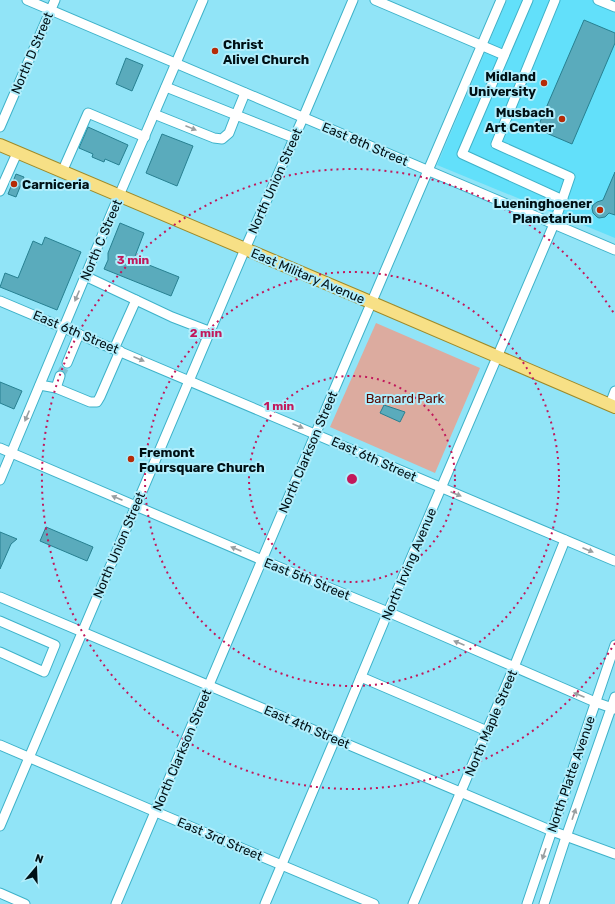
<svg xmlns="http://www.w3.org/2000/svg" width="615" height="904" viewBox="0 0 615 904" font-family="Rubik,sans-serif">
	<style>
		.built { fill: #62e0fa }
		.park { fill: #dcab9f }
		.building { fill: #5aabbc; stroke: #278091 }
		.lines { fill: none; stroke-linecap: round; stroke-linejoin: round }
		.minor-tunnel { stroke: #7bc4d5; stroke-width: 9; stroke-dasharray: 9 4.5; stroke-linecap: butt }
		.minor-casing { stroke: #3eb2c9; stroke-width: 11 }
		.major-casing { stroke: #9d8a2a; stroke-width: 14 }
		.minor { stroke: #fff; stroke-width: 9 }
		.major { stroke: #f7e086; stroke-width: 12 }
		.oneway { fill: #999fa1 }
		.ring { fill: none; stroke: #c2185b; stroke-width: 2; stroke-dasharray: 2 4 }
		.poi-dot { fill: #b62b07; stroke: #b1eefc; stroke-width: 1.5 }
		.labels { text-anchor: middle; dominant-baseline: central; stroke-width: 4; stroke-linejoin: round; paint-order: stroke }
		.poi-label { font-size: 13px; font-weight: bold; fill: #001015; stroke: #b1eefc; text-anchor: start }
		.street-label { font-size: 13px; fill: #001015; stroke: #b1eefc }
		.park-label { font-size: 13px; fill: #570800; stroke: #b1eefc }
		.centre { fill: #c2185b; stroke: #b1eefc; stroke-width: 2 }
		.ring-label { font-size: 12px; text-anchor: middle; font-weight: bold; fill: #c2185b; stroke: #b1eefc; stroke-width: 4; stroke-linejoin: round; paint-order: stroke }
	</style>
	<rect width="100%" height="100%" fill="#91e4f7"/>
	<path class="built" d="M507,0H615V238L437,165Z"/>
	<path class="park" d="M376,323L480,368L435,473L330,427Z"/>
	<g class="building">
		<path d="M584,20L615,33V43L572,144L537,129Z"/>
		<path d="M126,58L143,65L132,91L116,84Z"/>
		<path d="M88,127L128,145L119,165L105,159L104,162L92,157L93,154L79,148Z"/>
		<path d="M162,134L193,146L177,186L146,173Z"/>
		<path d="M615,172V215L609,213L605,217L599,218L597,217L593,213L592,208L593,205L597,202L603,200Z"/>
		<path d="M16,174L24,177L16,197L8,194Z"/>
		<path d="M120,223L144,233L134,259L179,277L171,296L104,269L108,260V253Z"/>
		<path d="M45,237L81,252L57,310L0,287L5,273L18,278L33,241L42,245Z"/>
		<path d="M0,382L22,391L14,409L0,403Z"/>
		<path d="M384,405L405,412L400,422L380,413Z"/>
		<path d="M46,527L93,547L87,561L40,541Z"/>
		<path d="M0,532L17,539L11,544L0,569Z"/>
	</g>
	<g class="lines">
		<path class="minor-tunnel" d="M60,376L67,363"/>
		<g class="minor-casing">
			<g id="minor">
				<path d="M27,0L615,250"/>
				<path d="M375,0L504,55"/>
				<path d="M528,0L462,154L563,200"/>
				<path d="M598,0L615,7"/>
				<path d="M166,87L236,115L245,93"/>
				<path d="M154,114L214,138L222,139L229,133L236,115L294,138"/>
				<path d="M0,127L55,0"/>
				<path d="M62,172L88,113L145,137"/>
				<path d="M0,191L17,153"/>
				<path d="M85,276L172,317L211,332"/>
				<path d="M0,301C205,387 410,474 615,561"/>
				<path d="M114,349L136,300"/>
				<path d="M67,363L79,334"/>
				<path d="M40,385L56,388L90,402H97L100,397L120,351"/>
				<path d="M56,388L60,376"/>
				<path d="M610,404L615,391"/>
				<path d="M0,448L262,560L388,612L595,702L615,709"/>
				<path d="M0,480L112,212L203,0"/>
				<path d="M0,597L552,831L615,854"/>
				<path d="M0,621L55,645L44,672L0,652"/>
				<path d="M361,677L487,731"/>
				<path d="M0,745L156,812L374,904"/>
				<path d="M0,826L245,249L303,118L353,0"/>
				<path d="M0,893L25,904"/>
				<path d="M116,904L343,369L501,0"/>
				<path d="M265,904L335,739L388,612L554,224L570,177L496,144L555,0"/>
				<path d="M413,904L514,667L565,540"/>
				<path d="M527,904L615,645"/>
				<path d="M544,904L566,837L615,697"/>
			</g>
		</g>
		<g class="major-casing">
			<path id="major" d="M0,145L361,298L615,407"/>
		</g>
		<use href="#minor" class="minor"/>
		<use href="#major" class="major"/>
	</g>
	<defs><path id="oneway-solid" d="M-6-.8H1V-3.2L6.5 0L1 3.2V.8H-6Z"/></defs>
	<g class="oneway">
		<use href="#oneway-solid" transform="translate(191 128) rotate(22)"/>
		<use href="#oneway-solid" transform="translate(77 296) rotate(113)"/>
		<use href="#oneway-solid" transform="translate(139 359) rotate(23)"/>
		<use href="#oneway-solid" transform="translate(27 416) rotate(113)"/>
		<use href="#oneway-solid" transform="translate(298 426) rotate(23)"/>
		<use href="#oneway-solid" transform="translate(456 494) rotate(23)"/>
		<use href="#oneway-solid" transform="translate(117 498) rotate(-157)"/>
		<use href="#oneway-solid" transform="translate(236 549) rotate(-157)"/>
		<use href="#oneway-solid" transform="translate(588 550) rotate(23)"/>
		<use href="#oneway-solid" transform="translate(459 643) rotate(-157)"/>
		<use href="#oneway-solid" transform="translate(579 695) rotate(-157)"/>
		<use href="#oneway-solid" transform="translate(574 814) rotate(-71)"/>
		<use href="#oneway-solid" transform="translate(544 854) rotate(109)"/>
	</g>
	<g class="ring">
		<circle cx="352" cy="479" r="103"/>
		<circle cx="352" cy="479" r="207"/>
		<path d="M615 643A310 310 0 1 1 615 315"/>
	</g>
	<g class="poi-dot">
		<circle cx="215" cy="51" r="4"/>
		<circle cx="544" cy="83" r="4"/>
		<circle cx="562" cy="119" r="4"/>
		<circle cx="14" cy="184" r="4"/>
		<circle cx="600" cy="210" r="4"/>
		<circle cx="131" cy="459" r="4"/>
	</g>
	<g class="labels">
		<g class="poi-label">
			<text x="223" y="44">Christ<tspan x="223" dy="15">Alivel Church</tspan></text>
			<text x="536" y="76" text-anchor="end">Midland<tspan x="536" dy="15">University</tspan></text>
			<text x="554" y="112" text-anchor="end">Musbach<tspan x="554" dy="15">Art Center</tspan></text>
			<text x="22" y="184">Carniceria</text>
			<text x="592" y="203" text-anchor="end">Lueninghoener<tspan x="592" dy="15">Planetarium</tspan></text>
			<text x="139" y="452">Fremont<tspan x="139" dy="15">Foursquare Church</tspan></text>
		</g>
		<g class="street-label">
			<text transform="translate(32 53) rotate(-67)">North D Street</text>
			<text transform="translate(365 144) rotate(23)">East 8th Street</text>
			<text transform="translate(275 181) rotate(-66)">North Union Street</text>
			<text transform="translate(101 240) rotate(-67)">North C Street</text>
			<text transform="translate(308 276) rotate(23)">East Military Avenue</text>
			<text transform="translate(76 332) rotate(23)">East 6th Street</text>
			<text transform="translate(308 452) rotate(-67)">North Clarkson Street</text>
			<text transform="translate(374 459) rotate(24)">East 6th Street</text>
			<text transform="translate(119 545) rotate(-67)">North Union Street</text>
			<text transform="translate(409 564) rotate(-67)">North Irving Avenue</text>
			<text transform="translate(307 579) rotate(22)">East 5th Street</text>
			<text transform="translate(491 723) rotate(-67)">North Maple Street</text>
			<text transform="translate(307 727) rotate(23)">East 4th Street</text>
			<text transform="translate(182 750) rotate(-67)">North Clarkson Street</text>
			<text transform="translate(571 774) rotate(-71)">North Platte Avenue</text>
			<text transform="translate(220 839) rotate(23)">East 3rd Street</text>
		</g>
		<g class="park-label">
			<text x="405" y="398">Barnard Park</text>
		</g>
	</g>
	<circle cx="352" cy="479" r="6" class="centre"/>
	<g class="ring-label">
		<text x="133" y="264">3 min</text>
		<text x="206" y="337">2 min</text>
		<text x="279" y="410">1 min</text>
	</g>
	<g transform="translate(36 868) rotate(19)" stroke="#b1eefc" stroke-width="3" paint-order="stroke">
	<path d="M0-3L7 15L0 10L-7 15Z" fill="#001015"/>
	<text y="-6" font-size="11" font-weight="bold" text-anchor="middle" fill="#001015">N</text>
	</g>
</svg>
